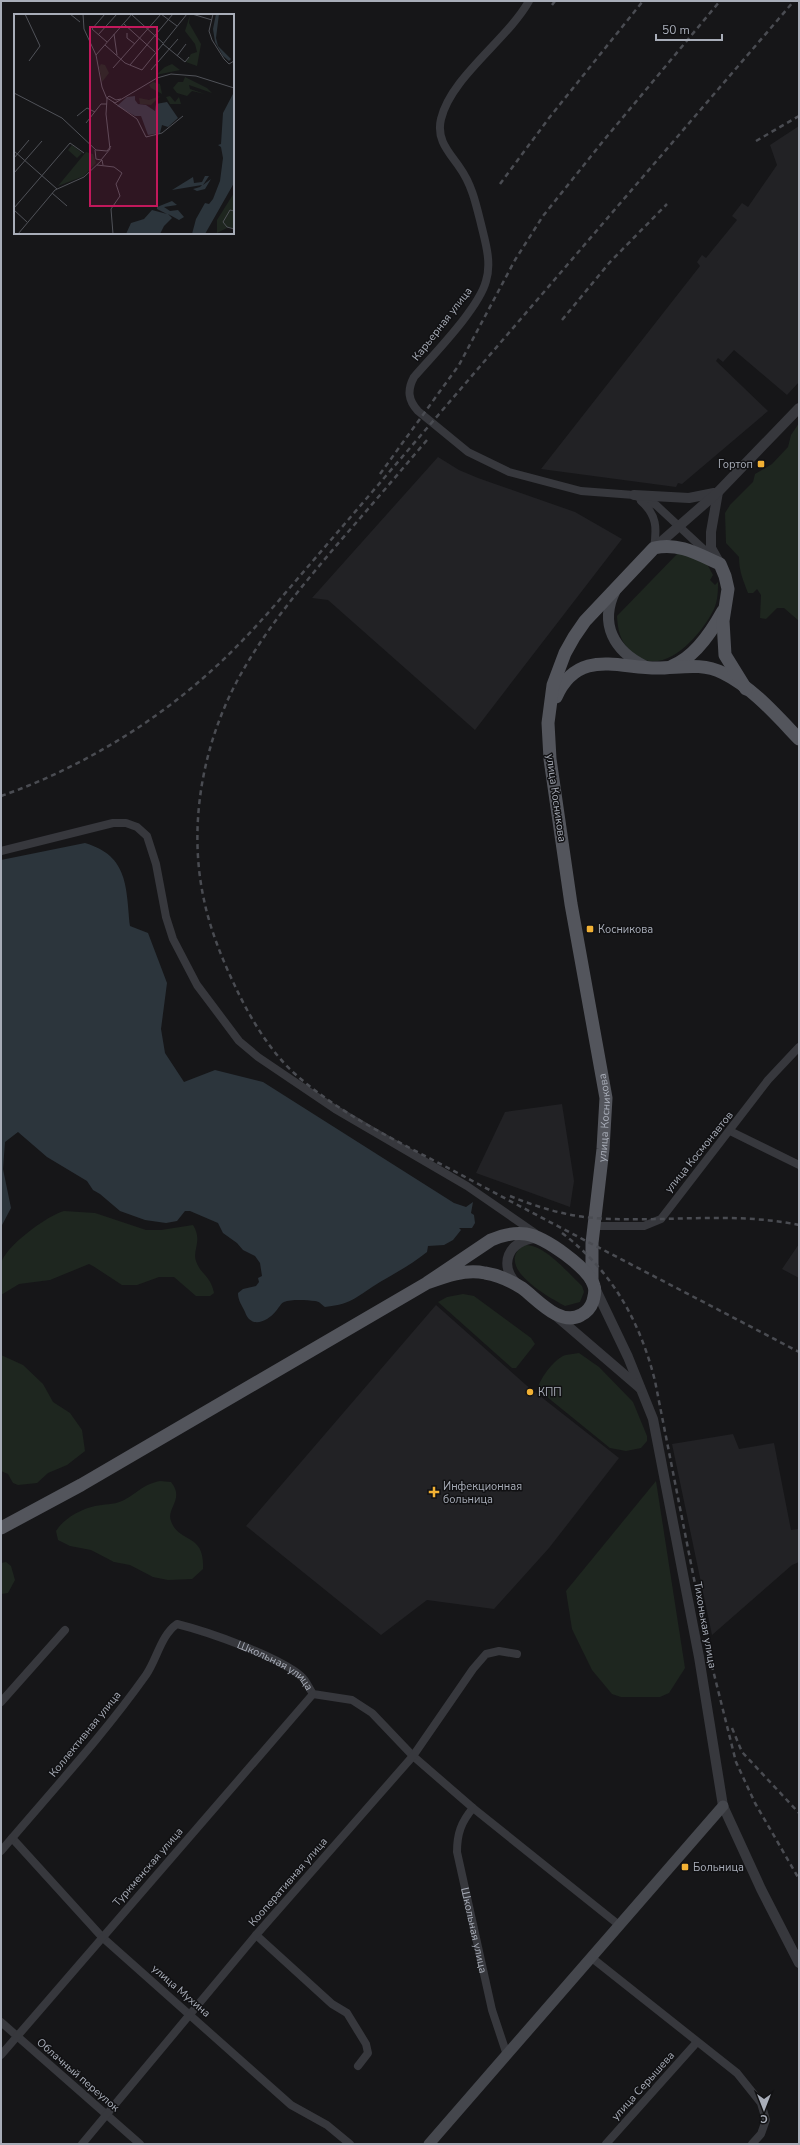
<svg xmlns="http://www.w3.org/2000/svg" width="800" height="2145" viewBox="0 0 800 2145" font-family="'Nunito Sans',sans-serif">
	<style>
		.built { fill: #222225 }
		.green { fill: #1e261f }
		.water { fill: #2c353c }
		.lines { fill: none; stroke-linecap: round; stroke-linejoin: round }
		.minor { stroke: #37383d; stroke-width: 8 }
		.tertiary { stroke: #37383d; stroke-width: 10 }
		.secondary { stroke: #45474d; stroke-width: 11 }
		.primary { stroke: #53555c; stroke-width: 13 }
		.rail { stroke: #4a4c52; stroke-width: 2.5; stroke-dasharray: 5 4; stroke-linecap: butt }
		.poi-dot { fill: #f2b134; stroke: #111113; stroke-width: 1.5 }
		.labels { text-anchor: middle; dominant-baseline: central; stroke-width: 3; stroke-linejoin: round; paint-order: stroke }
		.street-label { font-size: 11px; fill: #a8adb8; stroke: #111113 }
		.poi-label { font-size: 11px; fill: #a8adb8; stroke: #111113; text-anchor: start }
		.inset-road { fill: none; stroke: #505258; stroke-width: 1 }
		.view { fill: #c2185b; fill-opacity: 0.15; stroke: #c2185b; stroke-width: 2 }
		.inset-edge { fill: none; stroke: #a8adb8; stroke-width: 2 }
	</style>
	<rect width="100%" height="100%" fill="#161618"/>
	<g class="built">
		<path d="M799,126V382L787,395L734,350L723,362L718,358L716,361L768,411L682,484L678,483L676,487L541,469L700,266L697,262L702,255L706,258L737,220L732,216L742,203L748,207L777,165L770,145Z"/>
		<path d="M438,457L459,470L478,478L575,512L622,539L475,730L328,600L312,598Z"/>
		<path d="M562,1104L574,1181L570,1207L476,1173L505,1112Z"/>
		<path d="M799,1244V1278L782,1269Z"/>
		<path d="M436,1305L526,1385L619,1458L549,1548L494,1609L427,1600L381,1635L246,1526Z"/>
		<path d="M733,1434L739,1449L774,1443L791,1530L799,1529V1562L792,1565L712,1635L672,1444Z"/>
	</g>
	<g class="green">
		<path d="M799,423V621L784,608H777L766,619L760,618L761,595L757,589L753,593H748C743,580 739,571 739,557L726,543L725,513L730,505L753,482L755,474L772,464L788,447L791,435Z"/>
		<path d="M681,550L707,564L713,575L710,580L715,585L718,582C718,591 718,600 714,609C702,634 664,679 634,654C621,643 618,633 617,616Z"/>
		<path d="M64,1211L95,1213L146,1230H161L193,1225C203,1241 192,1250 196,1261C200,1274 211,1276 214,1293L210,1296H196L174,1277H159L137,1285H122L93,1266L89,1264L50,1280L19,1284L1,1295C1,1286 0,1274 1,1264C4,1247 48,1215 64,1211Z"/>
		<path d="M524,1245C544,1243 568,1273 582,1286L584,1292L580,1302L565,1306C548,1297 493,1266 524,1245Z"/>
		<path d="M463,1294L474,1296L531,1338L535,1344L516,1368H512L438,1302L447,1297Z"/>
		<path d="M579,1353L599,1367L633,1402L647,1436V1441L641,1448L626,1451L610,1448L541,1392L538,1388C540,1378 556,1357 566,1355C570,1354 575,1354 579,1353Z"/>
		<path d="M1,1355L23,1365L43,1384L53,1402L70,1413L82,1430L85,1451L67,1465L48,1473L37,1483L18,1485L13,1483L8,1474L1,1471Z"/>
		<path d="M160,1481L171,1482C185,1499 166,1508 171,1521C179,1544 205,1532 203,1569L192,1579L168,1580L153,1577L130,1565L114,1562L91,1550L70,1546L58,1540L56,1531C63,1519 81,1509 95,1506C104,1504 113,1505 122,1501C137,1494 141,1485 160,1481Z"/>
		<path d="M656,1481L685,1668L669,1693L660,1697H621L612,1694L592,1670L572,1629L566,1591Z"/>
		<path d="M6,1562L11,1566L15,1580L8,1593L1,1594V1563Z"/>
	</g>
	<path class="water" d="M85,843C129,856 126,888 130,926L148,933L167,983L161,1029L165,1053L184,1082L215,1070L263,1082L454,1203L466,1207L473,1202L471,1213L474,1215L475,1223L472,1228H459L461,1230L453,1240L444,1245L428,1246L427,1252C412,1264 397,1272 380,1282C358,1295 354,1304 325,1307C322,1305 319,1301 315,1301C307,1300 291,1299 284,1302C280,1304 279,1308 276,1311C267,1322 251,1329 245,1312C242,1305 238,1301 238,1293L243,1289L256,1286L259,1282L258,1278L262,1276L260,1263L255,1256L243,1250L237,1243L223,1233L218,1223L190,1211H185L177,1221L166,1223L145,1220L120,1211L100,1194L93,1190L87,1181L47,1157L18,1132L5,1142L3,1169L11,1208L1,1227V860Z"/>
	<g class="lines">
		<g class="minor">
			<path d="M529,1C507,40 451,77 441,119C436,140 449,152 460,168C472,185 476,204 481,224C485,241 492,262 486,281C479,308 434,354 414,377C407,390 408,400 418,411L468,452L509,472L581,491L634,495L656,505L712,557"/>
			<path d="M641,501C657,515 657,528 654,548"/>
			<path d="M1,851L113,823H126L137,827L147,836L156,864L166,917L173,939L197,985L239,1041L258,1057L335,1109L467,1186L535,1233"/>
			<path d="M730,1131L799,1165"/>
			<path d="M594,1226H644L661,1219L768,1080L799,1047"/>
			<path d="M1,1702L65,1630"/>
			<path id="s1" d="M473,1808C461,1822 457,1834 457,1852L492,2010L507,2055"/>
			<path d="M12,1838L102,1937L291,2105L327,2125L350,2144"/>
			<path id="s2" d="M1,1851C50,1793 102,1737 146,1675C157,1659 161,1635 177,1624C209,1632 277,1656 301,1676C306,1680 309,1688 313,1694L352,1700L372,1713L413,1756L473,1808L619,1925"/>
			<path d="M256,1935L332,2004L347,2013L366,2044L368,2053L358,2066"/>
			<path d="M592,1958L737,2073L761,2103L766,2120L761,2134L752,2144"/>
			<path d="M1,2022L140,2144"/>
			<path d="M1,2055L313,1694"/>
			<path d="M82,2144L256,1935L413,1756L473,1669L486,1654L499,1651L517,1654"/>
			<path d="M606,2144L697,2042"/>
		</g>
		<g class="tertiary">
			<path d="M718,492L711,532V548L720,564"/>
			<path d="M634,495L689,498L714,493"/>
			<path d="M654,548L718,492L799,408"/>
			<path d="M518,1285C497,1265 509,1240 536,1238"/>
			<path d="M595,1288L628,1357L653,1419L699,1657L723,1806L761,1889L799,1963"/>
			<path d="M555,1315L640,1388"/>
		</g>
		<g class="secondary">
			<path d="M615,591C599,624 614,651 645,666"/>
			<path d="M429,2144L723,1806"/>
		</g>
		<g class="primary">
			<path d="M672,666C694,658 712,631 723,611"/>
			<path d="M556,697C578,648 618,668 657,668C680,668 701,662 723,673C752,687 777,716 799,739"/>
			<path id="s3" d="M592,1281V1243L603,1149L606,1098L571,904L550,759L548,723L553,685L565,653L574,637L585,621L654,548C678,542 698,554 720,564L725,576L728,589L723,621L725,655L746,689"/>
			<path d="M1,1528L81,1485L427,1283L491,1240C503,1235 514,1232 526,1234C545,1237 589,1268 594,1286C596,1291 594,1296 593,1301C591,1307 587,1312 581,1315C560,1327 537,1299 522,1288C511,1281 498,1275 485,1273C465,1269 446,1276 427,1283"/>
		</g>
		<g class="rail">
			<path d="M552,5L555,1"/>
			<path d="M756,141L799,116"/>
			<path d="M500,184L549,118L643,1"/>
			<path d="M562,320L610,262L667,204"/>
			<path d="M427,440C398,474 370,507 341,540C303,585 264,630 236,683C202,748 188,827 204,900C210,929 222,959 235,986C249,1016 269,1050 294,1073C344,1118 408,1146 467,1178C577,1237 689,1294 799,1352"/>
			<path d="M380,474L459,365L515,260L543,216L604,140L720,1"/>
			<path d="M1,796C73,771 145,729 202,679C231,654 256,627 281,598L794,1"/>
			<path d="M510,1196C537,1207 566,1216 595,1218C662,1223 732,1211 799,1225"/>
			<path d="M562,1233C612,1271 640,1321 655,1381L708,1650L736,1762L755,1803L799,1879"/>
			<path d="M732,1728L742,1752L799,1813"/>
		</g>
	</g>
	<g class="poi-dot">
		<rect x="757" y="460" width="8" height="8" rx="2"/>
		<rect x="586" y="925" width="8" height="8" rx="2"/>
		<circle cx="530" cy="1392" r="4"/>
		<path d="M432 1486h4v4h4v4h-4v4h-4v-4h-4v-4h4z"/>
		<rect x="681" y="1863" width="8" height="8" rx="2"/>
	</g>
	<g class="labels">
		<g class="street-label">
			<text transform="translate(442 324) rotate(-52)">Карьерная улица</text>
			<text transform="translate(556 798) rotate(82)">улица Косникова</text>
			<text stroke="none"><textPath href="#s3" startOffset="164">улица Косникова</textPath></text>
			<text transform="translate(699 1152) rotate(-51)">улица Космонавтов</text>
			<text transform="translate(705 1625) rotate(80)">Тихонькая улица</text>
			<text stroke="none"><textPath href="#s2" startOffset="396">Школьная улица</textPath></text>
			<text transform="translate(85 1734) rotate(-51)">Коллективная улица</text>
			<text transform="translate(148 1867) rotate(-49)">Туркменская улица</text>
			<text transform="translate(288 1882) rotate(-49)">Кооперативная улица</text>
			<text stroke="none"><textPath href="#s1" startOffset="128">Школьная улица</textPath></text>
			<text transform="translate(181 1991) rotate(41)">улица Мухина</text>
			<text transform="translate(78 2075) rotate(41)">Облачный переулок</text>
			<text transform="translate(643 2086) rotate(-48)">улица Серышева</text>
		</g>
		<g class="poi-label">
			<text x="753" y="464" text-anchor="end">Гортоп</text>
			<text x="598" y="929">Косникова</text>
			<text x="538" y="1392">КПП</text>
			<text x="443" y="1486">Инфекционная<tspan x="443" dy="13">больница</tspan></text>
			<text x="693" y="1867">Больница</text>
		</g>
	</g>
	<g transform="translate(14 14)">
		<rect width="220" height="220" fill="#161618"/>
		<path d="M176,1L175,9L187,30L183,52L172,48L177,40L183,38L181,30L171,17ZM87,50L91,51L95,59L88,68L85,53ZM158,50L166,56L142,61L151,53ZM171,63L193,74L198,79L175,71L176,75L191,80L178,77L173,82L163,79L159,74L164,68H169ZM139,68L146,70L148,80L137,74L135,71ZM146,82L137,91L126,90L125,84L135,86ZM156,82L161,88L165,83L167,90H156L152,83ZM58,131L68,139L63,144L54,136ZM72,138L79,140L82,149L79,152L70,162L44,172ZM220,179V216L215,213L203,219V206Z" fill="#1e261f"/>
		<path d="M202,0H205L202,24L204,32L217,45L215,47L209,42L201,28L199,15ZM220,78V169L191,220H178L182,205L191,189L195,190L199,185L206,167L209,144L207,133L204,131L207,130L209,99ZM121,82V86L124,90L132,91L141,97L142,90L153,88L164,104L154,113L148,111L146,119L134,121L127,102H121L103,92L113,83ZM191,162H195L189,171L197,165L191,175L183,177L179,175L186,173L188,171L158,176L179,163L180,169L188,168ZM158,187L163,191L150,193L156,197L164,196L170,203L165,206L154,200L158,204L150,212L146,220H112L117,209L130,205L138,196L153,200L143,195V193Z" fill="#2c353c"/>
		<path class="inset-road" d="M11,0L26,32L15,47M56,0L66,8M69,0L70,15L82,41L88,73L93,85M91,0L78,15L93,28M147,0L163,12M178,0L198,6M199,0L195,17L198,26L210,45L215,50L220,47M118,1L149,29M110,10L141,38M113,19V24L121,30M100,20L103,41M84,21L103,0M149,30L171,48L175,43M91,31L111,49L128,56L173,0M82,41L118,0M163,42L172,30M116,51L159,0M99,54L147,0M137,56L164,25M0,79L48,104L82,136L93,137L97,132M107,85L102,86L95,82L93,84L101,89L143,64L157,60L182,62L220,74M99,88L123,105L132,123L148,119L169,102M63,102L73,94L81,98M72,109L87,90H93M81,136L82,145L87,146L96,135L92,100L93,85M0,137L43,175M0,144L15,126M83,151L100,153L108,159L102,170L106,182L97,195L99,220M0,159L28,127M38,179L53,192M0,194L56,129L70,139M0,196L13,208M220,197L216,196L209,208L213,213L220,215M4,220L41,176L70,163L88,146L89,151"/>
		<path class="view" d="M76,13H143V192H76Z"/>
		<rect width="220" height="220" class="inset-edge"/>
	</g>
	<rect width="800" height="2145" fill="none" stroke="#a8adb8" stroke-width="4"/>
	<g transform="translate(764 2109) rotate(180)" stroke="#111113" stroke-width="3" paint-order="stroke">
	<path d="M0-3L7 15L0 10L-7 15Z" fill="#a8adb8"/>
	<text y="-6" font-size="11" font-weight="bold" text-anchor="middle" fill="#a8adb8">С</text>
	</g>
	<path d="M656 34v6h66v-6" fill="none" stroke="#a8adb8" stroke-width="2"/>
	<text x="662" y="34" font-size="12" fill="#a8adb8" stroke="#111113" stroke-width="3" paint-order="stroke">50 m</text>
</svg>
